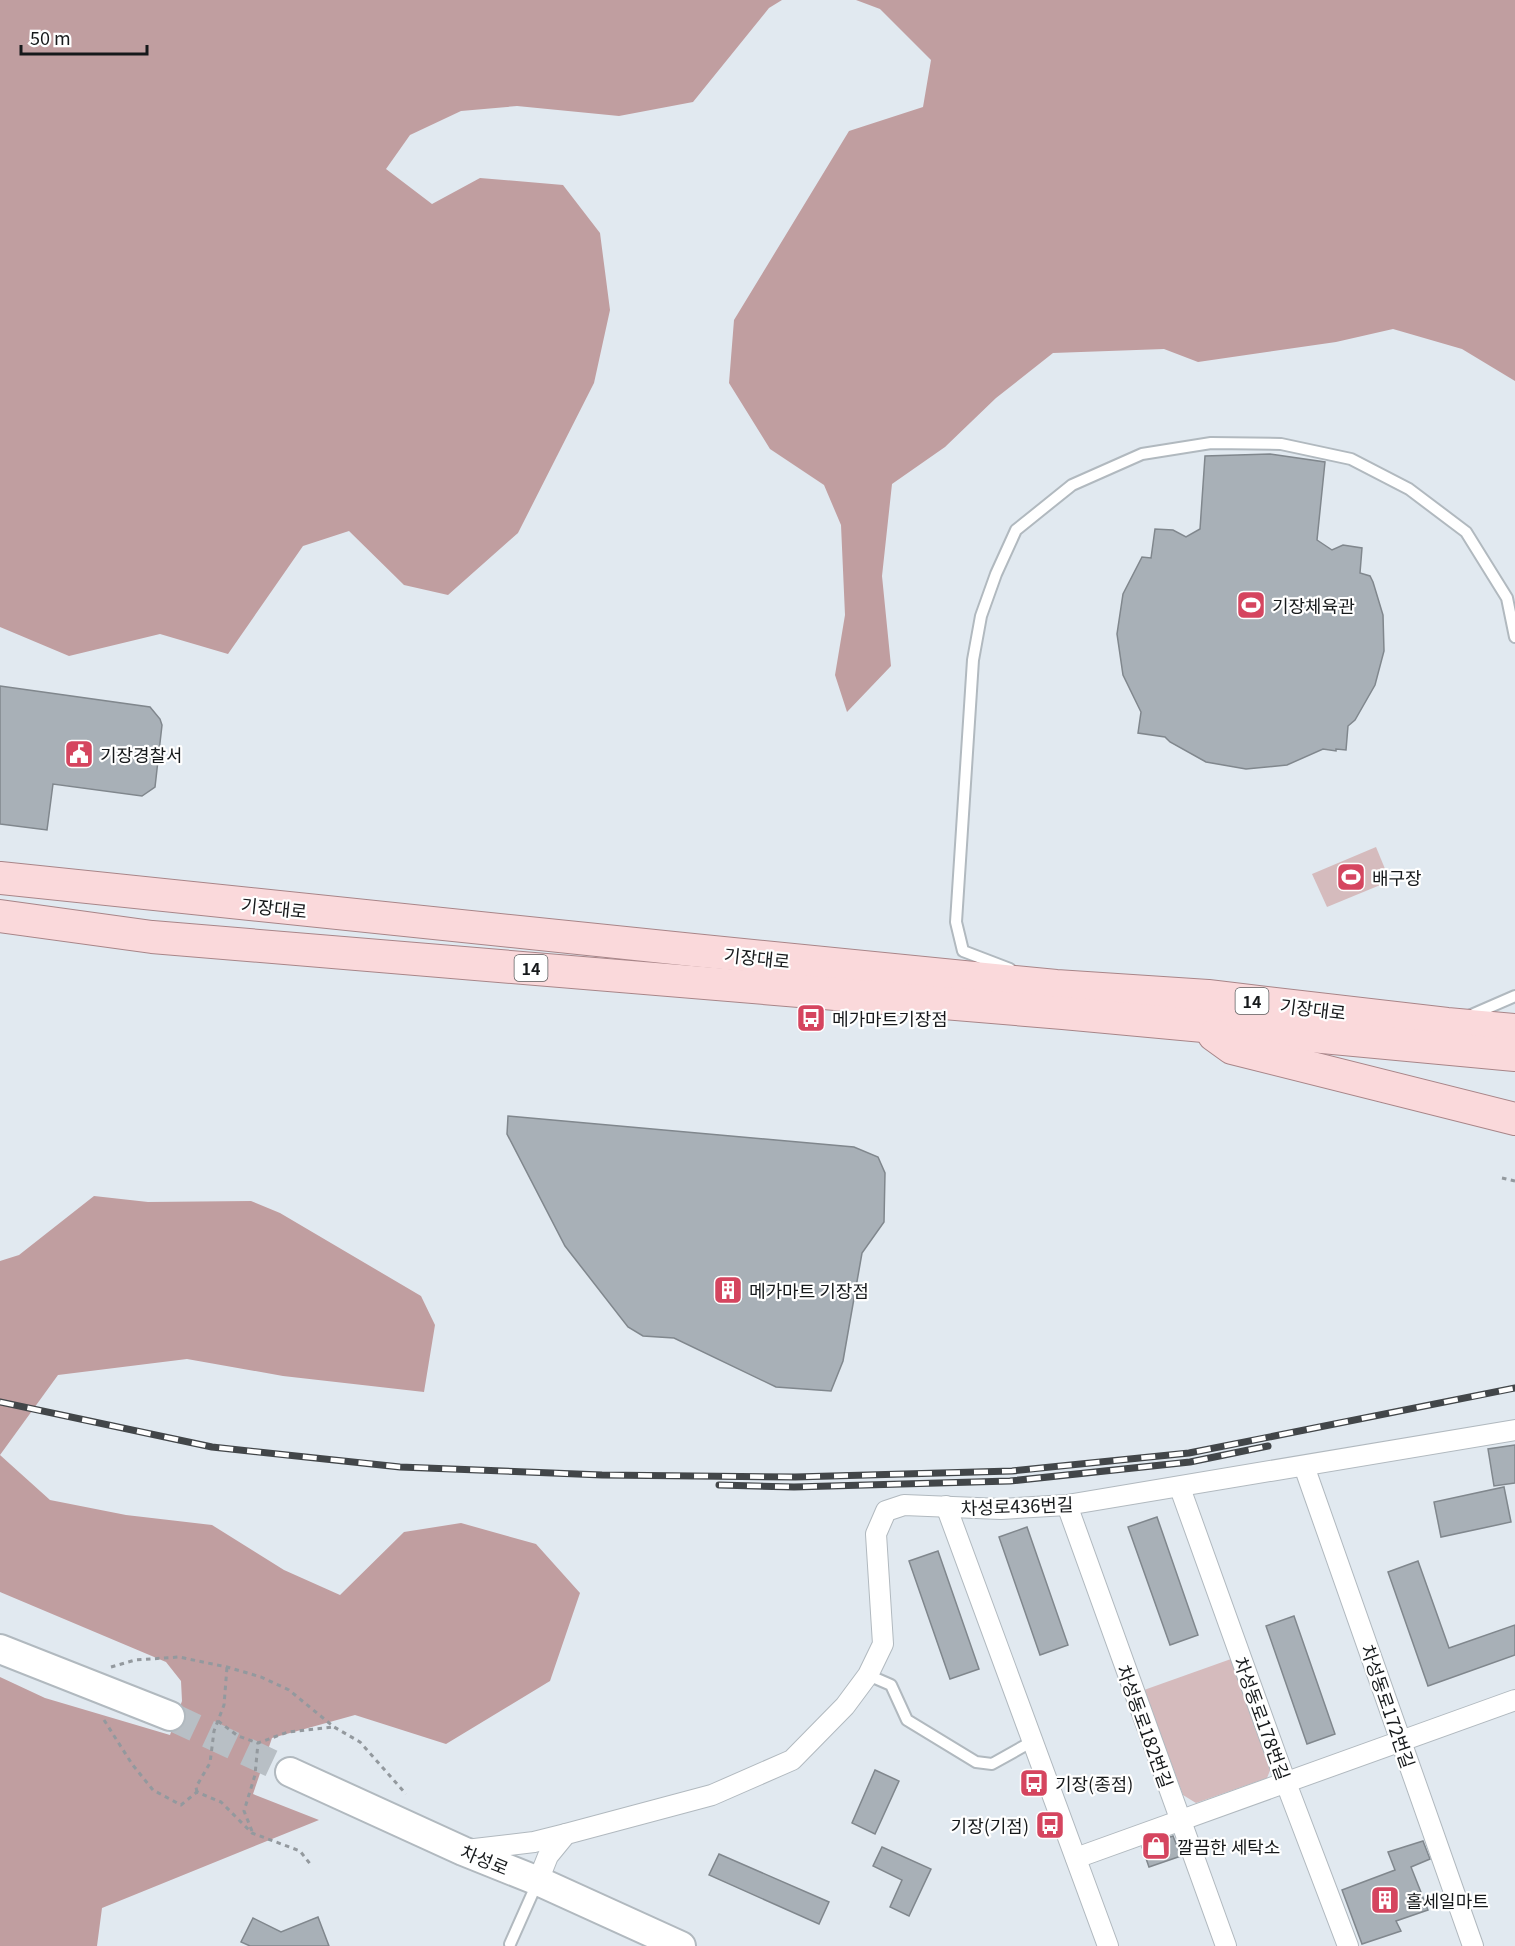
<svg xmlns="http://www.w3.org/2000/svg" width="1515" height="1946" viewBox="0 0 1515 1946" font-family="Georgia,'Noto Sans KR',serif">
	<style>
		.green { fill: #d5bbbd }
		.forest { fill: #c09ea0 }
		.building { fill: #a8b0b7; stroke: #80878d; stroke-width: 1.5 }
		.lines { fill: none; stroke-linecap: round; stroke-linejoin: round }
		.secondary-tunnel { stroke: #b8bfc5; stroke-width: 28; stroke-dasharray: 28 14; stroke-linecap: butt }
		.service-casing { stroke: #b1b9bf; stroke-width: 14 }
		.minor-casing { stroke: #b1b9bf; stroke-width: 22 }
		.secondary-casing { stroke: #b1b9bf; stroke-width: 32 }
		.primary-casing { stroke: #a88588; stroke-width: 34 }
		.path { stroke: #93999e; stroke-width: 3; stroke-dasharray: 4.5 4.5; stroke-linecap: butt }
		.service { stroke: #fff; stroke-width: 10 }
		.minor { stroke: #fff; stroke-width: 20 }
		.secondary { stroke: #fff; stroke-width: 28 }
		.primary { stroke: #fad9db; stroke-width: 32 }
		.rail-casing { stroke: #424649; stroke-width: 7 }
		.rail { stroke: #fff; stroke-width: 4.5; stroke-dasharray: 14; stroke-linecap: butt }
		.labels { text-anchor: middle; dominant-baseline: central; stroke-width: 4.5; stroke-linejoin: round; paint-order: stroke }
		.shield { fill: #fff; stroke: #5c5e5f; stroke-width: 1.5 }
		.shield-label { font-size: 16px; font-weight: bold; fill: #16191b }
		.poi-label { font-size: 18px; fill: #16191b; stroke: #fff; text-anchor: start }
		.street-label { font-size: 18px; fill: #16191b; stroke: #fff }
	</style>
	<rect width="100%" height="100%" fill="#e1e9f0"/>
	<g class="green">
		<path d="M1376,847L1390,881L1327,907L1312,874Z"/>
		<path d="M1231,1659L1271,1768L1267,1778L1196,1803L1183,1795L1144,1690Z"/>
	</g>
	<g class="forest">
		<path d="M0,0H782L769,8L693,102L619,116L517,106L461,111L410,135L386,169L432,204L480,178L563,185L600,233L610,310L594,383L518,533L448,595L404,585L349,531L303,546L228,654L160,634L69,656L0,627Z"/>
		<path d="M856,0H1515V381L1462,349L1393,329L1336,342L1198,362L1164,349L1053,353L996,398L945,447L892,484L882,576L891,666L847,712L835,675L845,615L841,525L824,485L770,449L729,383L734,320L849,131L923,107L931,60L880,9Z"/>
		<path d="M94,1196L148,1202L251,1201L280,1213L421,1296L435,1325L424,1392L283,1376L187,1359L58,1375L0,1455L50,1500L126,1515L212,1525L284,1570L340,1595L404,1532L461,1523L536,1544L580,1593L550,1681L446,1744L355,1715L272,1738L253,1794L319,1820L102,1908L97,1946H0V1677L45,1698L170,1735L182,1701L181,1681L166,1662L0,1592V1261L19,1255Z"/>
	</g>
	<g class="building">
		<path d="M1270,454L1325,462L1317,540L1332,550L1343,545L1362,548L1360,573L1370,576L1373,582L1383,615L1384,651L1375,685L1355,720L1348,726L1346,750L1336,749V751L1323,749L1287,765L1246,769L1206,762L1170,742L1165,737L1138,733L1141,712L1123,675L1117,634L1123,594L1142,557L1151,558L1155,529L1173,530L1186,537L1200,529L1205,456Z"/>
		<path d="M0,686L150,707L160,719L162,725L155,787L142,796L53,784L47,830L0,824Z"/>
		<path d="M508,1116L854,1147L878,1157L885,1173L884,1222L862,1253L843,1361L831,1391L776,1387L674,1338L643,1336L628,1327L565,1246L507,1134Z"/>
		<path d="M1515,1445V1483L1494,1486L1488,1449Z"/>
		<path d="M1504,1487L1511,1522L1441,1537L1434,1502Z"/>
		<path d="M1157,1517L1198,1635L1170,1645L1128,1527Z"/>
		<path d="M1027,1527L1068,1645L1040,1655L999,1537Z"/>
		<path d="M938,1551L979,1669L950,1679L909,1561Z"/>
		<path d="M1418,1561L1449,1648L1515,1625V1655L1428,1686L1388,1572Z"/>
		<path d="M1294,1616L1335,1734L1307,1744L1266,1626Z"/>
		<path d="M875,1770L899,1781L875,1834L852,1823Z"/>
		<path d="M1173,1836L1181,1856L1149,1867L1142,1847Z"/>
		<path d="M1423,1841L1430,1859L1411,1867L1428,1910L1396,1921L1401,1931L1362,1944L1342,1890L1395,1870L1388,1852Z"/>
		<path d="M882,1847L931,1869L909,1916L890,1907L902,1880L873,1866Z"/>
		<path d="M719,1854L829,1902L819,1924L709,1875Z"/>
		<path d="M318,1917L329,1946H250L241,1942L253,1918L281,1932Z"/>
	</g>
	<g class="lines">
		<path class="secondary-tunnel" d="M170,1716L290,1772"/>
		<g class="service-casing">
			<g id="service">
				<path d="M1010,969L963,951L956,922L973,660L981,616L996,574L1016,530L1072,485L1142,454L1211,443L1281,444L1351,459L1409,489L1466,532L1507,598L1515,637"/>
				<path d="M1469,1016L1515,996"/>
				<path d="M868,1675L891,1685L907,1720L976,1762L992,1764L1033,1741"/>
				<path d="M510,1944L538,1881"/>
			</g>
		</g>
		<g class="minor-casing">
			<g id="minor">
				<path d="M1304,1466L1473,1946"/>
				<path d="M1180,1488L1286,1783L1348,1946"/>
				<path d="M1067,1505L1226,1946"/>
				<path d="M946,1506L1108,1946"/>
				<path d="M466,1850L534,1842L566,1834"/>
				<path d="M1076,1858L1515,1700"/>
				<path d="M538,1881L548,1856L566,1834L712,1795L792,1760L845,1706L868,1675L883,1644L876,1534L886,1511L904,1505L1001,1509L1067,1505L1515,1430"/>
			</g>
		</g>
		<g class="secondary-casing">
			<g id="secondary">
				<path d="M0,1649L170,1716"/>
				<path d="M290,1772L463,1851L538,1881L681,1946"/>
			</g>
		</g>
		<g class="primary-casing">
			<g id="primary">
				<path d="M0,878L693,950L1056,986L1208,996L1447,1024L1515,1030"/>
				<path d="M0,916L152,937L1063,1013L1515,1055"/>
				<path d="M1214,1035L1232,1048L1515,1119"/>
			</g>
		</g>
		<g class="path">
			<path d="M1502,1178L1515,1181"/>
			<path d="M111,1667L135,1660L179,1657L227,1667L261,1677L289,1690L334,1727L360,1742L406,1794"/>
			<path d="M104,1720L132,1764L153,1790L181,1805L197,1792L221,1802L252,1833L300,1851L311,1865"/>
			<path d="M218,1721L238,1736L258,1743"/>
			<path d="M197,1792L196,1787L210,1763L214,1731L224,1705L227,1667"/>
			<path d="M252,1831L244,1811L255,1775L258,1743L288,1732L334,1727"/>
		</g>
		<use href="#service" class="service"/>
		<use href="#minor" class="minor"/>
		<use href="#secondary" class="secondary"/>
		<use href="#primary" class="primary"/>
		<g class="rail-casing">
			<g id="rail">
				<path d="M0,1402L212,1447L400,1467L602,1475L795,1477L1012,1471L1189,1453L1515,1388"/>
				<path d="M719,1485L794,1487L1010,1481L1190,1462L1268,1446"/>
			</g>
		</g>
		<use href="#rail" class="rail"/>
	</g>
	<defs>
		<g id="stadium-square" transform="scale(1.5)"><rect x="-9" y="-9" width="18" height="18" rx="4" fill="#d5455f" stroke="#fff"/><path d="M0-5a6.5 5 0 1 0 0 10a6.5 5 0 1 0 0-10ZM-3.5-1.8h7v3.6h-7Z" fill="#fff"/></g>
		<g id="civic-square" transform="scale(1.5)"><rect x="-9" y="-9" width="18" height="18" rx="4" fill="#d5455f" stroke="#fff"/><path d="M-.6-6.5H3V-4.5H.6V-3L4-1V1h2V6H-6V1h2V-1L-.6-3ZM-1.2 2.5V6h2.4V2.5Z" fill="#fff"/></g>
		<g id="bus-square" transform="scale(1.5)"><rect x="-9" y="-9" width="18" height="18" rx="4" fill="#d5455f" stroke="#fff"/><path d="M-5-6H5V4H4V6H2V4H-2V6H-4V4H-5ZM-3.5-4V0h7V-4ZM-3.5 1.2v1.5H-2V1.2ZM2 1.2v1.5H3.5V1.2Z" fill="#fff"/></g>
		<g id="building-square" transform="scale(1.5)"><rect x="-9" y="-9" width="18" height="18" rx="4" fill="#d5455f" stroke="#fff"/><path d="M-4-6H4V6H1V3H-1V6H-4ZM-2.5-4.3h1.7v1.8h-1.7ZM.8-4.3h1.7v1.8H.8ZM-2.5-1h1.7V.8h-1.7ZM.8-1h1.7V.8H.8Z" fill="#fff"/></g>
		<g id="shop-square" transform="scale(1.5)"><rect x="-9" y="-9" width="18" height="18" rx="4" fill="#d5455f" stroke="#fff"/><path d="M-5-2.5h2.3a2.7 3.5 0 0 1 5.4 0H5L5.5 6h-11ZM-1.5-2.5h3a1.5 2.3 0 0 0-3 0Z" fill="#fff"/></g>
	</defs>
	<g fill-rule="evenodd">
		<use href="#stadium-square" x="1251" y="605"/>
		<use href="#civic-square" x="79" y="754"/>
		<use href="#stadium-square" x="1351" y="877"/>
		<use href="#bus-square" x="811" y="1018"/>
		<use href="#building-square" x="728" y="1290"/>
		<use href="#bus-square" x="1034" y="1783"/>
		<use href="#bus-square" x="1050" y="1825"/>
		<use href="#shop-square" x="1156" y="1846"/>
		<use href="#building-square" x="1385" y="1900"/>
	</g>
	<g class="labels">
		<g class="shield">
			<rect x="514.5" y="955" width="33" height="26" rx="4.5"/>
			<rect x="1235.5" y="988" width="33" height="26" rx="4.5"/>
		</g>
		<g class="shield-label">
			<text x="531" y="968">14</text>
			<text x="1252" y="1001">14</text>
		</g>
		<g class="poi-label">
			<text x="1272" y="605">기장체육관</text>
			<text x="100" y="754">기장경찰서</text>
			<text x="1372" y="877">배구장</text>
			<text x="832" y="1018">메가마트기장점</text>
			<text x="749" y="1290">메가마트 기장점</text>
			<text x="1055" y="1783">기장(종점)</text>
			<text x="1029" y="1825" text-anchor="end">기장(기점)</text>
			<text x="1177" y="1846">깔끔한 세탁소</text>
			<text x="1406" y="1900">홀세일마트</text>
		</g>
		<g class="street-label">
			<text transform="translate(274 907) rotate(6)">기장대로</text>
			<text transform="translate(757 957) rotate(6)">기장대로</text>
			<text transform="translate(1313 1008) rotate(7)">기장대로</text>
			<text transform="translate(1017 1505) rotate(-2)">차성로436번길</text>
			<text transform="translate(1389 1706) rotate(71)">차성동로172번길</text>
			<text transform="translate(1263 1718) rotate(70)">차성동로178번길</text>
			<text transform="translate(1146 1726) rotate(70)">차성동로182번길</text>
			<text transform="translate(485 1859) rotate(22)">차성로</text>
		</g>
	</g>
	<path d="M21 45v9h126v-9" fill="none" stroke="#16191b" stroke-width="3"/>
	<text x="30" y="45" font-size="18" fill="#16191b" stroke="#ffffff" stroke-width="4.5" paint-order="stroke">50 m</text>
</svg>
